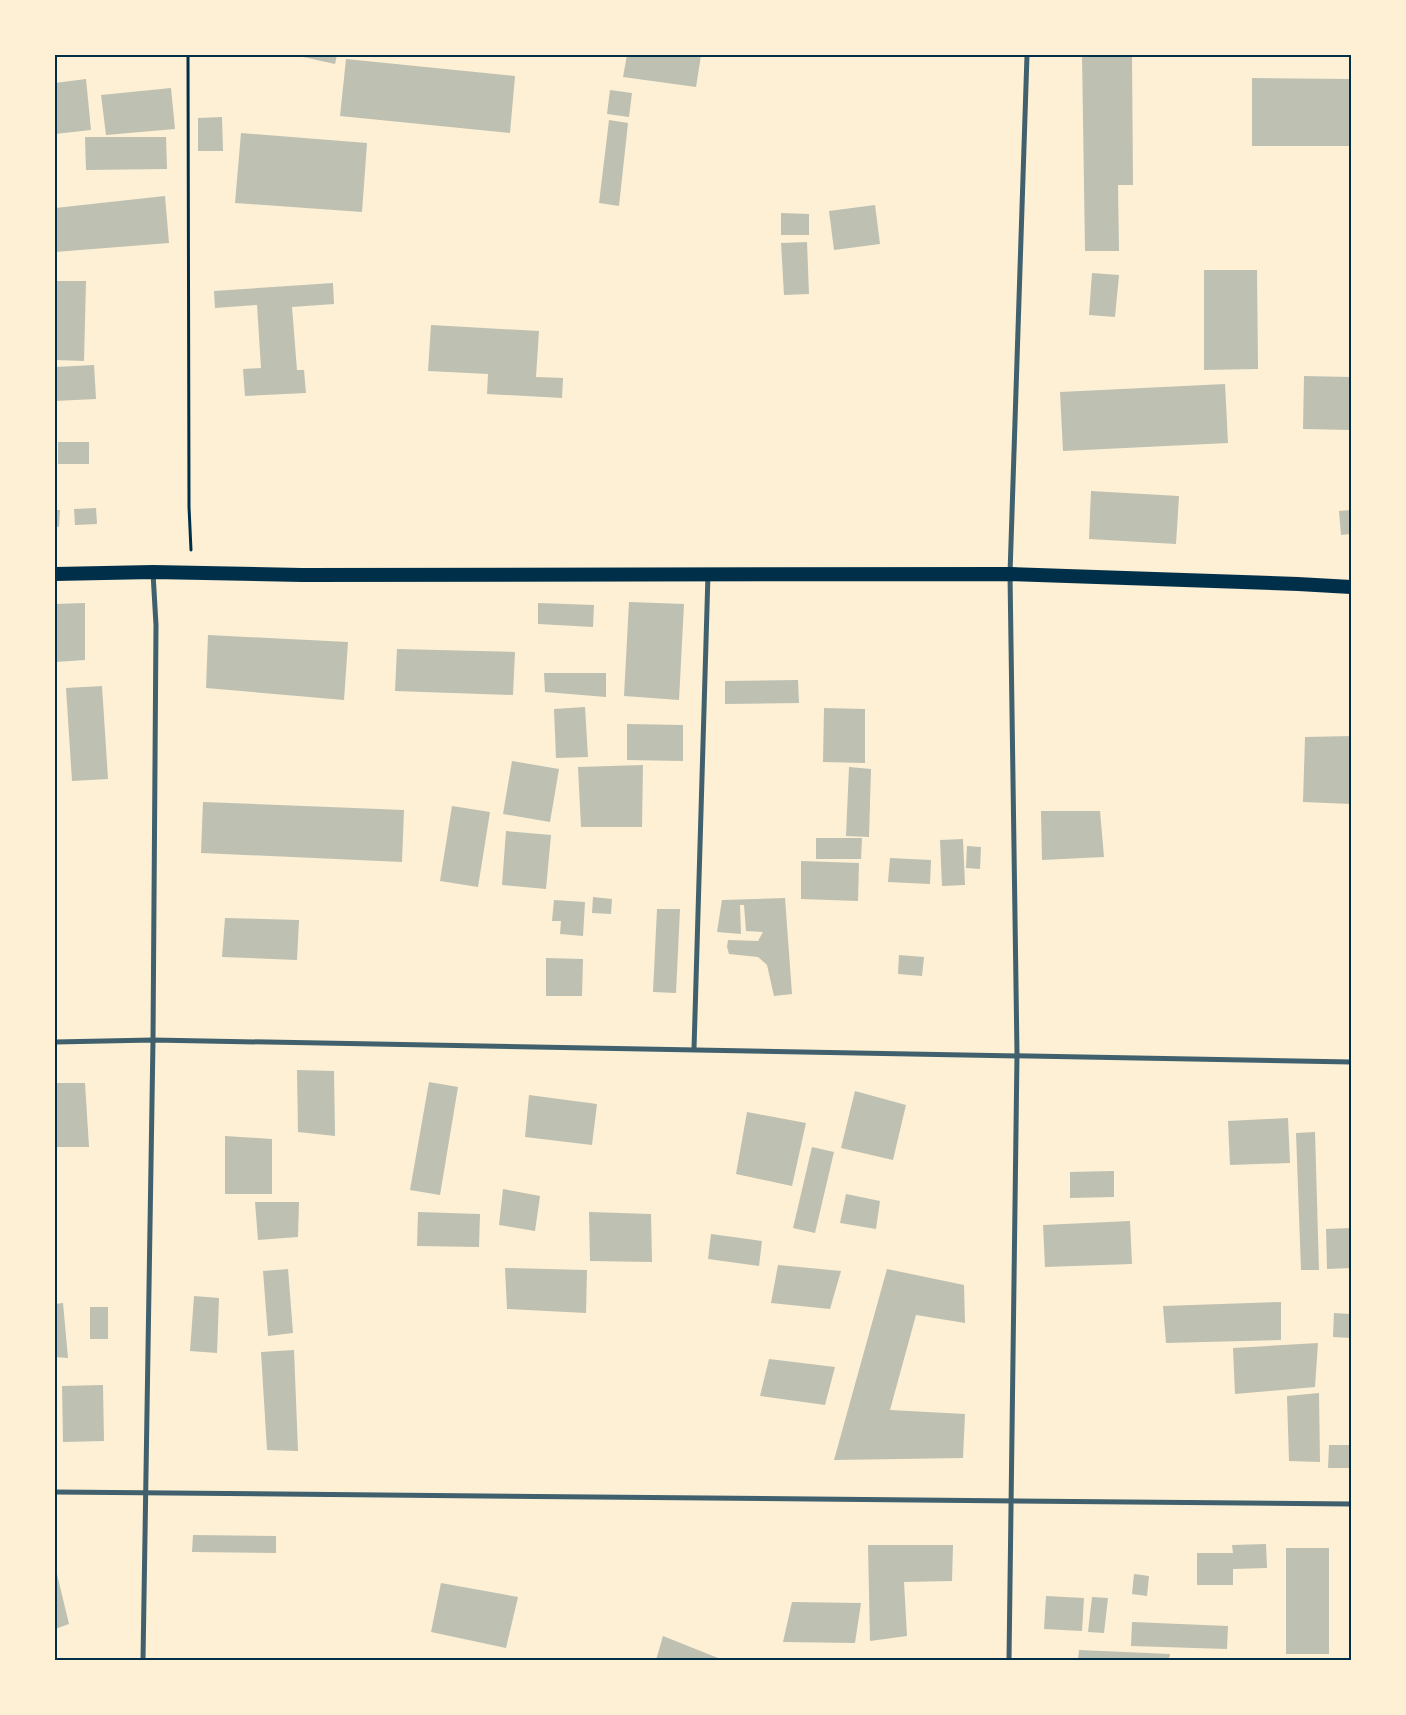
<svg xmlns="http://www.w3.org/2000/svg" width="1406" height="1715" viewBox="0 0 1406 1715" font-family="Merriweather,serif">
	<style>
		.building { fill: #bec0b2 }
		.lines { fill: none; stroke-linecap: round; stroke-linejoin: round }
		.path { stroke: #003049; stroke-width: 3 }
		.minor { stroke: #3f606c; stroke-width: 5 }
		.trunk { stroke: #003049; stroke-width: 14 }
		.neatline { fill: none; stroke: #003049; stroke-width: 2 }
	</style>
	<rect width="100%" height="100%" fill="#fdf0d5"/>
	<g class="building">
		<path d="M294,55H337L335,64Z"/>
		<path d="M627,55H701L696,87L623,77Z"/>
		<path d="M1082,55H1132L1133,185H1118L1119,251H1085Z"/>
		<path d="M346,59L515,76L510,133L340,116Z"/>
		<path d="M1252,78L1351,79V146H1252Z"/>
		<path d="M86,79L91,130L55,134V83Z"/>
		<path d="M171,88L175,129L106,135L101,95Z"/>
		<path d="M610,90L632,93L629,117L607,114Z"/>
		<path d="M222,117L223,151H198V118Z"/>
		<path d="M609,120L628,123L619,206L599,203Z"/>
		<path d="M241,133L367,143L362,212L235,203Z"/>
		<path d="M85,137H166L167,169L86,170Z"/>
		<path d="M165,196L169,243L55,252V208Z"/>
		<path d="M875,205L880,244L834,250L829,211Z"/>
		<path d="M781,213L809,214V235H781Z"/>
		<path d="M807,242L809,294L784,295L781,243Z"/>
		<path d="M1204,270H1257L1258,369L1204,370Z"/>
		<path d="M1092,273L1119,275L1115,317L1089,315Z"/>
		<path d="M55,281H86L84,361L55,360Z"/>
		<path d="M333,283L334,304L292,307L297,370H304L306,393L245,396L243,369L261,368L257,305L215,308L214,291Z"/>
		<path d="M431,325L539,331L536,377L563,378L562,398L487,394L488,374L428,371Z"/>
		<path d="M94,365L96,399L55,401V367Z"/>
		<path d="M1304,376L1351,377V430L1303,429Z"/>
		<path d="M1225,384L1228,443L1063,451L1060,392Z"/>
		<rect x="58" y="442" width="31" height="22"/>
		<path d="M1091,491L1179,496L1176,544L1089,539Z"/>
		<path d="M96,508L97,524L75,525L74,509Z"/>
		<path d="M55,510H60L59,527L55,526Z"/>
		<path d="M1351,510V534L1341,535L1339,511Z"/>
		<path d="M629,602L684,604L679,700L624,696Z"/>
		<path d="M85,603V660L55,662V604Z"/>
		<path d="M538,603L594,605L593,627L538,624Z"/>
		<path d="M208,635L348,642L344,700L206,688Z"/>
		<path d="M397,649L515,652L513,695L395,691Z"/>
		<path d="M544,673H606V697L545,692Z"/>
		<path d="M798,680L799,703L725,704V681Z"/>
		<path d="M102,686L108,779L72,781L66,688Z"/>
		<path d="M585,707L588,757L556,758L554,709Z"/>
		<path d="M824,708L865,709V763L823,762Z"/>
		<path d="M627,724L683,725V761L627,760Z"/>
		<path d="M1351,736V804L1303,802L1305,737Z"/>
		<path d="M512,761L559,769L550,822L503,814Z"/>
		<path d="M643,765L642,827H581L578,767Z"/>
		<path d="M849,767L871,769L869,837L846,836Z"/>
		<path d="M203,802L404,810L402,862L201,853Z"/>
		<path d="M452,806L490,812L478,887L440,881Z"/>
		<path d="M1041,811H1100L1104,857L1042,860Z"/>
		<path d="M506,831L551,835L546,889L502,885Z"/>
		<path d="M816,838H862L861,859H816Z"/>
		<path d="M963,839L965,885L942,886L940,840Z"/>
		<path d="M967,846L981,847L980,869L966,868Z"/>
		<path d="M890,858L931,860L930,884L888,882Z"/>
		<path d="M801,861L859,863L858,901L801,899Z"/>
		<path d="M593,897L612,899L611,914L592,913Z"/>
		<path d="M785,898L792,994L774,996L767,965L758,957L729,954L727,947L728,940L758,941L763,932L746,931L744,905H740L741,934L717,932L722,900Z"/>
		<path d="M554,900L585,902L583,936L560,934L561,921H552Z"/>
		<path d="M657,909H680L676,993L653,992Z"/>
		<path d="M225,918L299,920L297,960L222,957Z"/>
		<path d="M899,955L924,957L922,976L898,974Z"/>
		<path d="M546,958L583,959L582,996H546Z"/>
		<path d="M297,1070L334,1071L335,1136L298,1132Z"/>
		<path d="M429,1082L458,1087L440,1195L410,1190Z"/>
		<path d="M55,1083H85L89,1147H55Z"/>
		<path d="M855,1091L906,1105L893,1160L841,1148Z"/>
		<path d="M529,1095L597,1104L592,1145L525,1137Z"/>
		<path d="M747,1112L806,1123L792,1186L736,1174Z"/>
		<path d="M1288,1118L1290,1163L1230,1165L1228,1121Z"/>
		<path d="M1315,1132L1319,1270H1301L1296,1133Z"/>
		<path d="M225,1136L272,1139V1194H225Z"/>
		<path d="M812,1147L834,1152L815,1233L793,1228Z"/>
		<path d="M1114,1171V1197L1070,1198V1172Z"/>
		<path d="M503,1189L540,1196L535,1231L499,1225Z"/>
		<path d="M846,1194L880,1201L876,1229L840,1223Z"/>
		<path d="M255,1202H299L298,1237L258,1240Z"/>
		<path d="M418,1212L480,1214L479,1247L417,1246Z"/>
		<path d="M589,1212L651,1214L652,1262L590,1261Z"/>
		<path d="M1130,1221L1132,1264L1045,1267L1043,1225Z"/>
		<path d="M1351,1228V1268L1327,1269L1326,1229Z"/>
		<path d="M711,1234L762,1241L759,1266L708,1259Z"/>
		<path d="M778,1265L841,1271L830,1309L771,1303Z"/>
		<path d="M505,1268L587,1270L586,1313L507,1309Z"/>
		<path d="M288,1269L293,1333L268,1336L263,1271Z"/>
		<path d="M887,1269L964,1285L965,1323L916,1315L890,1410L965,1414L963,1458L834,1460Z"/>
		<path d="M194,1296L219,1298L217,1353L190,1351Z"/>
		<path d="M1281,1302V1340L1166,1343L1163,1306Z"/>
		<path d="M63,1303L68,1358L55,1357V1304Z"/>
		<rect x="90" y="1307" width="18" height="32"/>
		<path d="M1334,1313L1351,1314V1338L1333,1337Z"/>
		<path d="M1318,1343L1315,1387L1235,1394L1233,1348Z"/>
		<path d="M294,1350L298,1451L267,1450L261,1352Z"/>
		<path d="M769,1359L835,1367L825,1405L760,1396Z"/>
		<path d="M103,1385L104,1441L63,1442L62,1386Z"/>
		<path d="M1319,1393L1320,1462L1289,1461L1287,1396Z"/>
		<path d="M1329,1445H1350L1349,1468H1328Z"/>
		<path d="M193,1535L276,1536V1553L192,1552Z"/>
		<path d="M1266,1544L1267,1568L1233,1569V1585H1197V1553H1233L1232,1545Z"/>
		<path d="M868,1545H953L952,1581L904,1582L907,1636L870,1641Z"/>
		<rect x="1286" y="1548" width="43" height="106"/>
		<path d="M55,1566L69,1624L55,1629Z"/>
		<path d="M1134,1574L1149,1576L1147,1596L1132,1594Z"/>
		<path d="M441,1583L518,1597L506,1648L431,1632Z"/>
		<path d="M1046,1596L1084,1598L1082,1631L1044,1629Z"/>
		<path d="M1092,1597L1108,1598L1104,1633L1088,1632Z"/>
		<path d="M792,1602L861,1603L855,1643L783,1642Z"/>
		<path d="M1132,1622L1228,1626L1227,1649L1131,1646Z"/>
		<path d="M663,1636L723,1660H656Z"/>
		<path d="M1079,1650L1170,1654L1169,1660H1078Z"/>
	</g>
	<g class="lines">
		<path class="path" d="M188,55L189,507L191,550"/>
		<g class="minor">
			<path d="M55,1042L153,1040L1351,1062"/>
			<path d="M694,1049L708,574"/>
			<path d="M55,1492L1351,1504"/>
			<path d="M143,1660L153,1040L156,625L153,573"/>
			<path d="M1009,1660L1017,1054L1010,574L1027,55"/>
		</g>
		<path class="trunk" d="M55,574L153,572L302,575L1010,574L1298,584L1351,587"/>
	</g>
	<rect width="1406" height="1715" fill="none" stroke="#fdf0d5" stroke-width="112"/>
	<rect x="56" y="56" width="1294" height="1603" class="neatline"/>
</svg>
